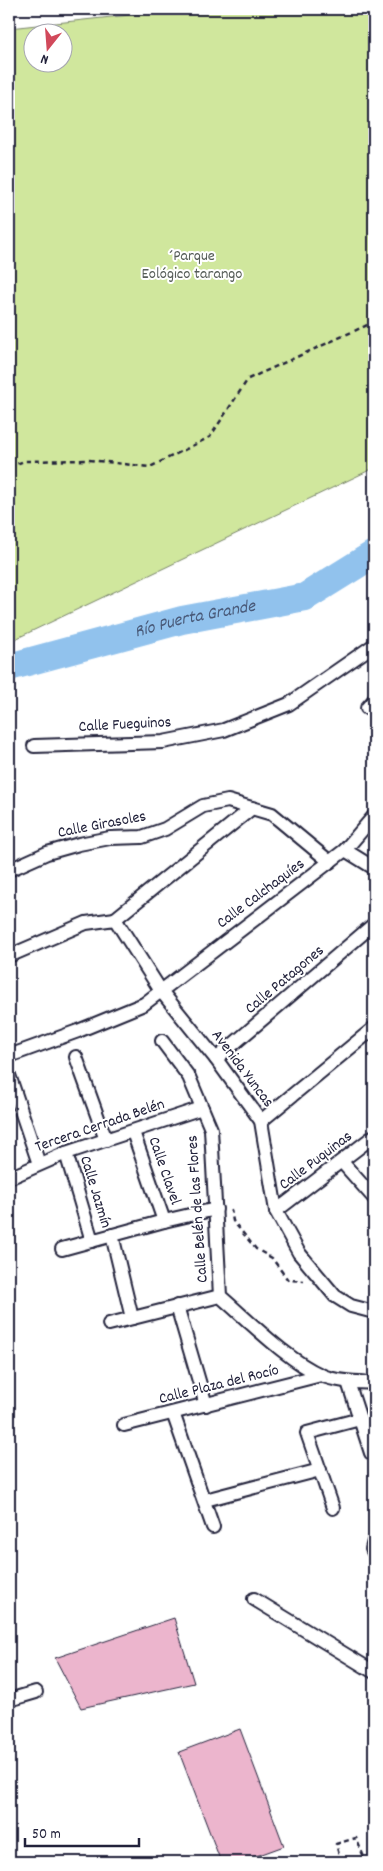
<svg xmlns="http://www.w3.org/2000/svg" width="383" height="1871" viewBox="0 0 383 1871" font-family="Dekko,sans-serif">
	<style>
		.green { fill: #d0e79d; stroke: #79846c; fill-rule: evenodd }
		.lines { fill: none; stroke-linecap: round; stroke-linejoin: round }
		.river { stroke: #91c2ed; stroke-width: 28 }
		.building { fill: #ecb5cd; stroke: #22223b }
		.minor-casing { stroke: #22223b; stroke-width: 16 }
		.path { stroke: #22223b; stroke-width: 2.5; stroke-dasharray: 5 4; stroke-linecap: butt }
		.minor { stroke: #fff; stroke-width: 12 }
		.labels { text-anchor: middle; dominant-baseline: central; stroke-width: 4; stroke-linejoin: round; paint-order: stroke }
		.park-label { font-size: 16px; fill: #565d58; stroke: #fff }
		.street-label { font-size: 16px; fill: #22223b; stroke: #fff }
		.water-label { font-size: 18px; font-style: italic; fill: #495a79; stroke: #fff }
	</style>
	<rect width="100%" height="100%" fill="#fff"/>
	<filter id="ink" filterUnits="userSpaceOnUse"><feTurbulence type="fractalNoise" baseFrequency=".02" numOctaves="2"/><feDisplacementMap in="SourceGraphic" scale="10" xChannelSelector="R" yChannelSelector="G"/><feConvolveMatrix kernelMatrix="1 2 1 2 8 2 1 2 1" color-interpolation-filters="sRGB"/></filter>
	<g filter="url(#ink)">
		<path class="green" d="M186,9H374V468L9,642V28ZM32,32H62V62H32Z"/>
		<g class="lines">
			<path class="river" id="s1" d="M9,667L182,620L305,597L374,554"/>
		</g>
		<g class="building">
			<path d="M174,1618L194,1683L81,1708L55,1658Z"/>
			<path d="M240,1729L284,1846L240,1862H221L179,1752Z"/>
		</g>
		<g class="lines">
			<g class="minor-casing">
				<g id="minor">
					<path d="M367,708L374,700"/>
					<path d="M34,746L163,742L224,730L289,704L374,645"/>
					<path d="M345,850L374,868"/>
					<path d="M9,870L47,853L79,844L110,838L142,837L165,829L203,806L228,801L272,814L330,862"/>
					<path d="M115,919L161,991L216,1059L261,1121L276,1211L299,1253L335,1296L351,1306L374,1312"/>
					<path d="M115,919L252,808"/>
					<path d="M9,956L86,923L115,919"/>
					<path d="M162,1041L189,1077L211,1129L220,1296C248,1320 288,1361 321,1375C337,1382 357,1382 374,1383"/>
					<path d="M9,1056L78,1031L144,1004L345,850L374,816"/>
					<path d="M76,1057L106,1140"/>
					<path d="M216,1059L374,924"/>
					<path d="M9,1075L39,1164"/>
					<path d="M261,1121L374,1028"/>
					<path d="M133,1132L164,1221"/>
					<path d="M66,1153L92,1241"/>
					<path d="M342,1162L374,1198"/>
					<path d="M9,1178L66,1153L202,1108"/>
					<path d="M276,1211L374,1136"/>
					<path d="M112,1235L132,1318"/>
					<path d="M62,1249L164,1221L216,1209"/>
					<path d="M177,1306L206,1405"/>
					<path d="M109,1324L220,1296"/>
					<path d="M348,1382L371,1453L374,1452"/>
					<path d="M173,1413L213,1527"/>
					<path d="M124,1425L321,1375"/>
					<path d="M205,1500L320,1470"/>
					<path d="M333,1508L307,1433L360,1419"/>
					<path d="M374,1541L372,1549L374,1553"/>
					<path d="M254,1599L374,1672"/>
					<path d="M9,1700L36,1692"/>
				</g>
			</g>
			<g class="path">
				<path d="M9,467L24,461L89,460L150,467L210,437L248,379L374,322"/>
				<path d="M230,1211L231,1210L233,1221L256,1249L272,1258L288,1280L304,1281"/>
				<path d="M341,1862L336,1844L356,1838L366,1862"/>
			</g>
			<use href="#minor" class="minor"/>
		</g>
	</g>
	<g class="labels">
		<g class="park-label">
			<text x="192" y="256">´Parque<tspan x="192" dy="18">Eológico tarango</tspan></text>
		</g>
		<g class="street-label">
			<text transform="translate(125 725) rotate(-3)">Calle Fueguinos</text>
			<text transform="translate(102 825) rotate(-11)">Calle Girasoles</text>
			<text transform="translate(261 894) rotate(-37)">Calle Calchaquíes</text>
			<text transform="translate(285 980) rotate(-40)">Calle Patagones</text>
			<text transform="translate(242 1069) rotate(53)">Avenida Yuncas</text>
			<text transform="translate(100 1126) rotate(-19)">Tercera Cerrada Belén</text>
			<text transform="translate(316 1161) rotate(-37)">Calle Puquinas</text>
			<text transform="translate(164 1171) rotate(71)">Calle Clavel</text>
			<text transform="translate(95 1192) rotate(73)">Calle Jazmín</text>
			<text transform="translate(198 1209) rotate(-94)">Calle Belén de las Flores</text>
			<text transform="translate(219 1385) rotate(-14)">Calle Plaza del Rocío</text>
		</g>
		<g class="water-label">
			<text stroke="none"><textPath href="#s1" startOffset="192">Río Puerta Grande</textPath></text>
		</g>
	</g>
	<rect width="383" height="1871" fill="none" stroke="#fff" stroke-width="30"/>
	<rect x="15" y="15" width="353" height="1841" fill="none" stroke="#22223b" stroke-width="2" filter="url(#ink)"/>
	<g transform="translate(48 48) rotate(197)"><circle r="24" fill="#ffffff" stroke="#a7a7b1"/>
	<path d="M0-4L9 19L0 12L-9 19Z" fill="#d1495b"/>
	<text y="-8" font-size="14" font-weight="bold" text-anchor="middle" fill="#22223b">N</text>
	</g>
	<path d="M25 1838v8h114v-8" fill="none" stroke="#22223b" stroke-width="2.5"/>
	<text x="32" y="1838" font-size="15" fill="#22223b" stroke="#ffffff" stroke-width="4" paint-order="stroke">50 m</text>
</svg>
